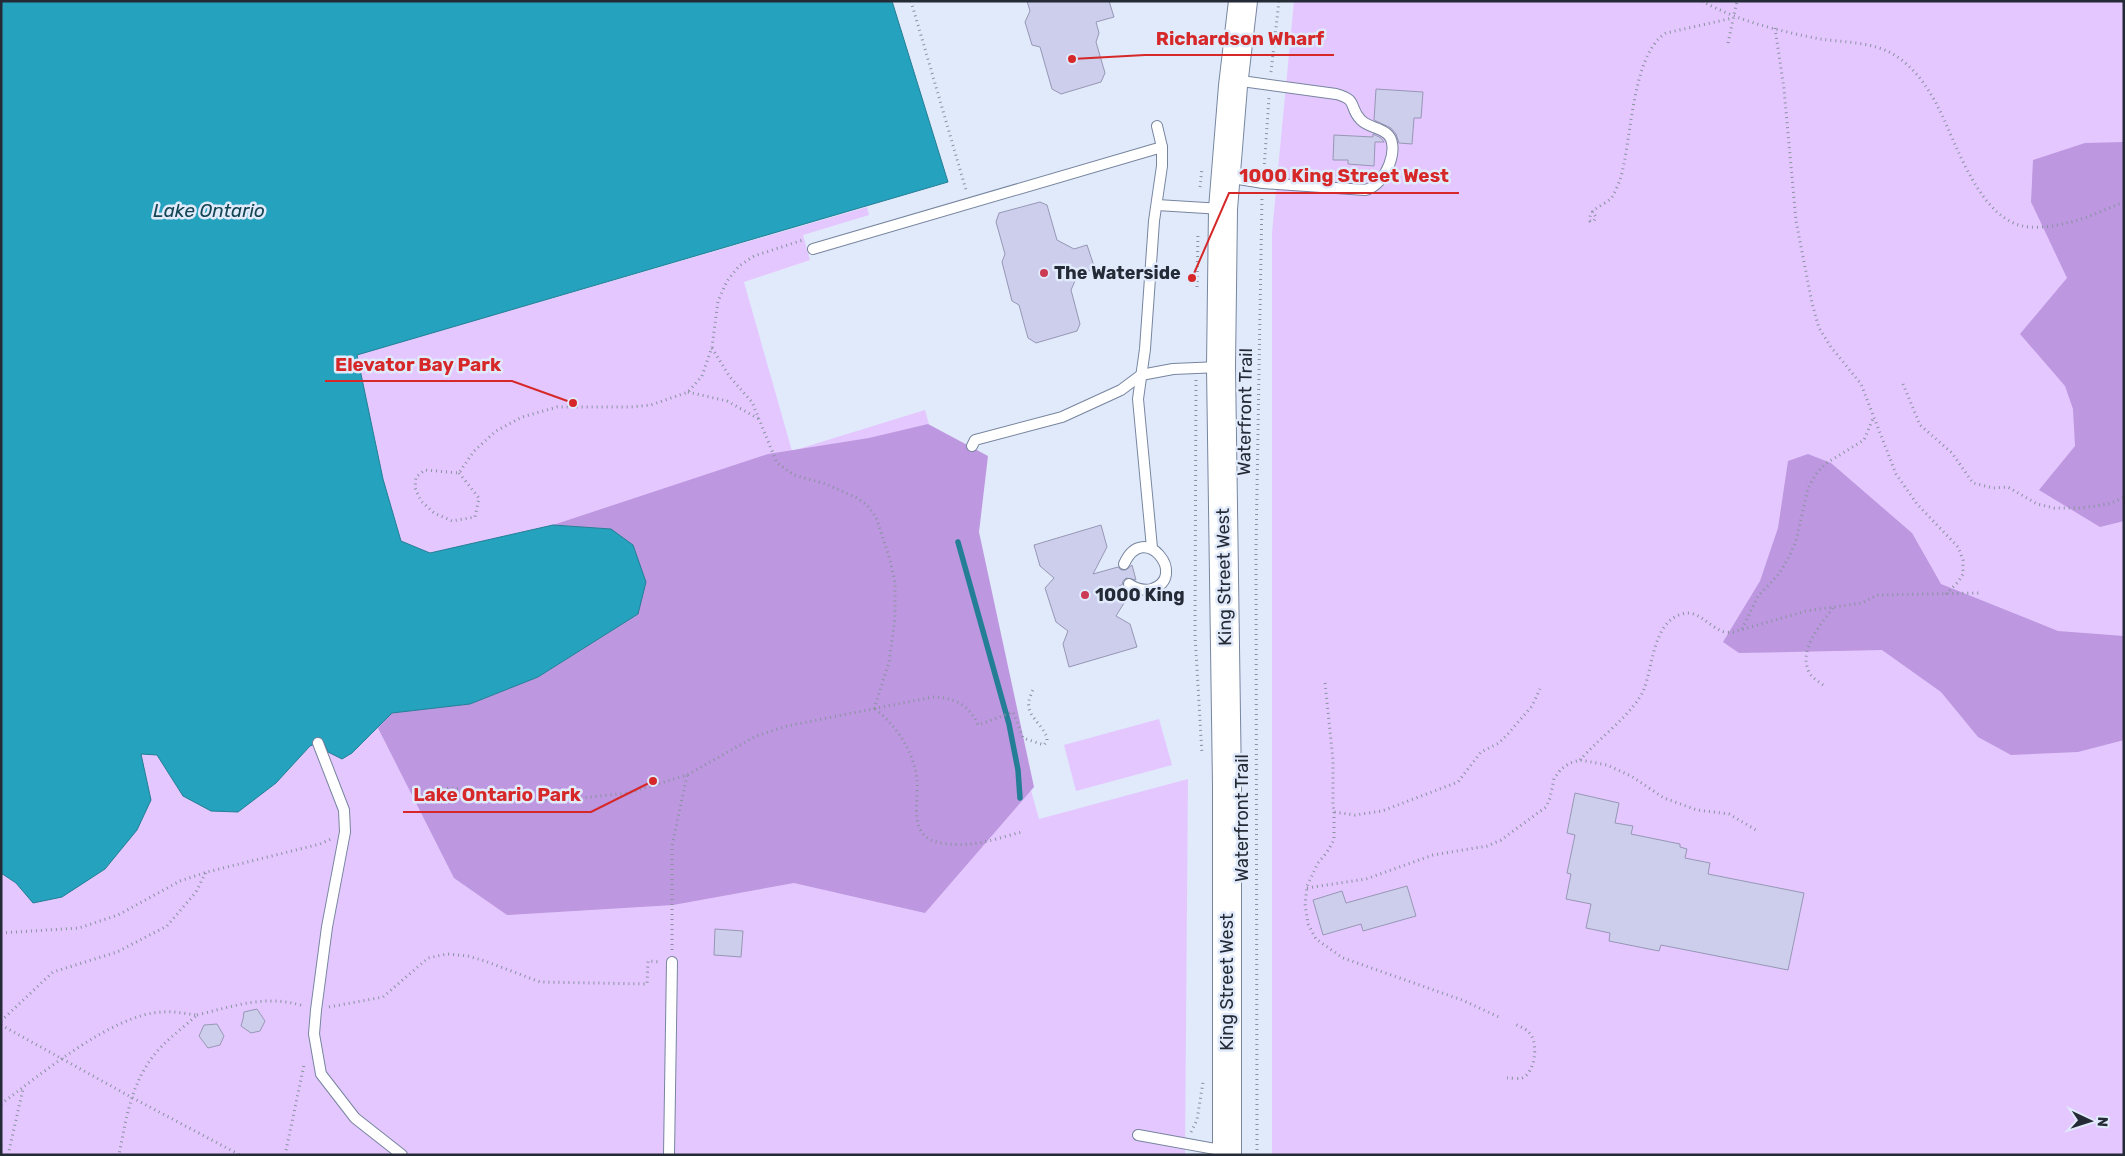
<svg xmlns="http://www.w3.org/2000/svg" width="2125" height="1156" viewBox="0 0 2125 1156" font-family="Rubik,sans-serif">
	<style>
		.green { fill: #e4c7ff }
		.forest { fill: #bd97df }
		.water { fill: #24a2be; stroke: #247e95 }
		.lines { fill: none; stroke-linecap: round; stroke-linejoin: round }
		.stream { stroke: #247e95; stroke-width: 5.5 }
		.building { fill: #cdcdec; stroke: #9797b5 }
		.lane-casing { stroke: #77859f; stroke-width: 12 }
		.secondary-casing { stroke: #77859f; stroke-width: 30 }
		.path { stroke: #8a92a1; stroke-width: 3; stroke-dasharray: 1 4; stroke-linecap: butt }
		.lane { stroke: #fff; stroke-width: 10 }
		.secondary { stroke: #fff; stroke-width: 28 }
		.poi-dot { fill: #cb3b53; stroke: #e0eafb; stroke-width: 2 }
		.labels { text-anchor: middle; dominant-baseline: central; stroke-width: 5; stroke-linejoin: round; paint-order: stroke }
		.poi-label { font-size: 18px; font-weight: bold; fill: #252b36; stroke: #e0eafb; text-anchor: start }
		.street-label { font-size: 18px; fill: #252b36; stroke: #e0eafb }
		.water-label { font-size: 19px; font-style: italic; fill: #134552; stroke: #e0eafb }
		.leader { fill: none; stroke: #d62828; stroke-width: 2 }
		.callout-dot { fill: #d62828; stroke: #e0eafb; stroke-width: 2 }
		.callout-label { font-size: 19px; text-anchor: middle; font-weight: bold; fill: #d62828; stroke: #e0eafb; stroke-width: 5; stroke-linejoin: round; paint-order: stroke }
	</style>
	<rect width="100%" height="100%" fill="#e0eafb"/>
	<g class="green">
		<path d="M1294,1H2124V1155H1272V233Z"/>
		<path d="M867,207L869,215L803,235L810,260L744,282L792,451L925,410L1039,819L1188,779L1185,1155H1V873L16,883L34,903L141,754H157L183,796L276,783L310,746L323,741L342,759L352,753L392,713L470,704L538,677L638,614L646,582L633,545L553,525L430,553L401,541L383,479L357,355Z"/>
		<path d="M1159,719L1172,765L1076,791L1064,745Z"/>
	</g>
	<g class="forest">
		<path d="M2124,142V521L2100,527L2039,490L2075,446L2073,409L2065,386L2020,334L2067,278L2031,202L2033,160L2085,143Z"/>
		<path d="M928,424L988,456L979,532L1034,787L925,913L794,883L673,905L507,915L454,878L378,728L392,713L470,704L538,677L638,614L611,529L553,525L768,454L869,438Z"/>
		<path d="M1808,454L1831,463L1912,533L1941,584L2058,631L2124,636V740L2078,752L2011,755L1978,737L1941,692L1882,650L1739,653L1723,642L1760,581L1778,528L1788,461Z"/>
	</g>
	<path class="water" d="M1,1H892L948,182L357,355L383,479L401,541L430,553L553,525L611,529L633,545L646,582L638,614L538,677L470,704L392,713L352,753L342,759L328,752L323,741L310,746L276,783L238,812L211,811L183,796L157,755L141,754L151,800L137,830L105,869L62,897L33,903L16,883L1,873Z"/>
	<g class="lines">
		<path class="stream" d="M958,542L1009,724L1018,770L1020,798"/>
	</g>
	<g class="building">
		<path d="M1027,1H1109L1114,17L1096,22L1099,33L1096,42L1105,73L1101,82L1061,94L1052,89L1040,47L1032,45L1025,22L1030,11Z"/>
		<path d="M1376,89L1423,92L1421,118H1414L1412,144L1399,143L1396,134L1391,128L1374,120Z"/>
		<path d="M1373,134L1381,138L1384,142H1375L1374,166L1348,164V160H1333L1334,135L1373,137Z"/>
		<path d="M1040,202L1047,205L1057,240L1074,249L1087,245L1095,269L1078,274L1071,290L1080,324L1077,331L1036,343L1028,338L1019,305L1012,301L1002,262L1005,254L996,222L999,213Z"/>
		<path d="M1101,525L1107,547L1093,574L1118,567L1121,570H1126L1132,565L1136,580L1126,578L1123,581L1122,585L1119,586L1124,603L1116,616L1130,624L1137,647L1069,667L1063,644L1068,631L1056,622L1045,588L1054,578L1040,566L1034,545Z"/>
		<path d="M1575,793L1619,803L1615,823L1633,826L1631,834L1680,844V847L1687,849L1685,858L1710,863L1708,874L1804,893L1788,970L1661,945L1659,951L1609,941L1610,933L1586,928L1591,904L1566,899L1571,874L1567,873L1575,835L1567,833Z"/>
		<path d="M1407,886L1416,916L1363,931L1361,924L1323,935L1313,900L1342,891L1346,903Z"/>
		<path d="M715,929L743,931L741,957L714,955Z"/>
		<path d="M257,1009L265,1021L260,1031L251,1033L241,1026L243,1019L244,1012Z"/>
		<path d="M217,1024L224,1036L220,1045L208,1048L199,1036L204,1025Z"/>
	</g>
	<g class="lines">
		<g class="lane-casing">
			<g id="lane">
				<path d="M1226,177L1263,183L1365,190C1386,186 1402,144 1386,133C1378,127 1368,127 1361,120C1348,107 1359,100 1336,94L1234,80"/>
				<path d="M1157,205L1222,209"/>
				<path d="M813,249L1162,147"/>
				<path d="M972,446L975,440L1062,417L1121,390L1141,375L1173,369L1220,367"/>
				<path d="M1152,548L1138,399L1145,349L1154,221L1162,166V147L1157,126"/>
				<path d="M1124,564C1144,519 1189,577 1152,589C1143,591 1136,589 1129,584"/>
				<path d="M318,743L344,810L345,832L327,927L316,1010L314,1034L321,1074L355,1118L402,1155"/>
				<path d="M1138,1135L1226,1151"/>
				<path d="M669,1155L672,962"/>
			</g>
		</g>
		<g class="secondary-casing">
			<path id="secondary" d="M1227,1155V786L1221,367L1223,209L1233,86L1243,1"/>
		</g>
		<g class="path">
			<path d="M911,1L966,190"/>
			<path d="M1702,1C1738,21 1779,31 1820,39C1842,42 1871,42 1891,53C1913,65 1928,87 1939,109C1958,147 1981,223 2029,227C2041,228 2056,226 2067,223C2086,219 2106,209 2124,202"/>
			<path d="M1775,28L1784,89L1796,221L1812,303L1819,328L1831,347L1861,384L1896,474L1917,504L1958,547L1963,560V574L1958,582L1945,595"/>
			<path d="M1728,43L1737,1"/>
			<path d="M1271,72L1279,1"/>
			<path d="M1264,169L1269,98"/>
			<path d="M1200,187L1202,168"/>
			<path d="M1592,211L1596,217L1594,221H1590C1588,208 1605,206 1612,197C1615,192 1618,185 1620,180C1632,142 1631,54 1666,33L1733,18"/>
			<path d="M1197,287L1198,233"/>
			<path d="M712,348L730,377L752,402L777,463L794,475L826,484L857,498L867,505L876,517L890,560L895,582V618L889,662L874,709"/>
			<path d="M1196,380L1195,635L1202,754"/>
			<path d="M1903,384L1920,425L1952,453L1973,483L1993,488L2008,487L2037,504L2054,508H2079L2096,506L2112,503L2124,497"/>
			<path d="M688,392L727,401L759,419"/>
			<path d="M459,473L479,498L475,517L452,521L434,513L421,501L415,488L416,477L425,470L459,473L474,451L496,431L522,417L557,407H631L651,405L688,392L702,376L712,347L718,301L727,281L739,266L754,256L803,240"/>
			<path d="M1742,629L1758,596L1779,574L1789,557L1796,541L1808,488L1816,474L1825,464L1864,440L1874,416"/>
			<path d="M1325,683L1333,760V804L1334,812L1355,815L1382,811L1458,782L1481,752L1499,743L1507,735L1532,706L1540,689"/>
			<path d="M1823,685C1818,681 1812,678 1809,672C1798,650 1821,624 1833,608"/>
			<path d="M875,709C897,726 914,752 917,780C919,797 911,822 925,836C934,845 957,845 969,844C987,843 1005,836 1022,832"/>
			<path d="M1580,760C1597,740 1636,711 1644,689C1653,666 1653,622 1682,614C1698,609 1708,626 1722,631C1725,633 1730,632 1733,632L1806,611L1862,603L1877,595L1979,593"/>
			<path d="M442,788L474,789L511,798L553,801L628,793L687,775L756,736L787,726L933,697C953,697 970,705 978,725L1013,712L1023,738L1044,745L1047,741V737C1037,716 1020,714 1034,688"/>
			<path d="M1334,812V840L1327,852L1318,863L1307,886L1305,904L1308,924L1316,939L1343,958L1462,1000L1501,1018"/>
			<path d="M1307,888L1366,879L1433,855L1487,846L1501,840L1546,807L1550,798L1554,779L1561,769L1570,763L1580,760L1607,765L1631,776L1664,798L1697,810L1729,814L1756,830"/>
			<path d="M1,933L79,928L118,915L180,881L207,872L320,844L331,839"/>
			<path d="M672,950V846L687,775"/>
			<path d="M329,1007L383,997L428,958L447,954L468,956L485,961L540,982L647,984L648,961L660,962"/>
			<path d="M197,1015C235,1006 265,994 304,1006"/>
			<path d="M1,1021L53,972L117,952L167,926L196,892L206,872"/>
			<path d="M1,1025L131,1097L240,1155"/>
			<path d="M1507,1078C1511,1078 1518,1079 1522,1078C1535,1073 1538,1045 1531,1035C1527,1029 1521,1027 1515,1024"/>
			<path d="M1,1104C40,1075 114,1013 163,1012C174,1011 186,1014 197,1015C186,1025 173,1035 162,1046C132,1077 127,1114 119,1155"/>
			<path d="M1191,1132L1197,1120L1203,1082"/>
			<path d="M8,1155L23,1089"/>
			<path d="M285,1155L304,1065"/>
			<path d="M1257,1155L1256,549L1262,195"/>
		</g>
		<use href="#lane" class="lane"/>
		<use href="#secondary" class="secondary"/>
	</g>
	<g class="poi-dot">
		<circle cx="1044" cy="273" r="5"/>
		<circle cx="1085" cy="595" r="5"/>
	</g>
	<g class="labels">
		<g class="poi-label">
			<text x="1054" y="273">The Waterside</text>
			<text x="1095" y="595">1000 King</text>
		</g>
		<g class="street-label">
			<text transform="translate(1245 412) rotate(-89)">Waterfront Trail</text>
			<text transform="translate(1224 577) rotate(-91)">King Street West</text>
			<text transform="translate(1242 818) rotate(-90)">Waterfront Trail</text>
			<text transform="translate(1227 982) rotate(-90)">King Street West</text>
		</g>
		<g class="water-label">
			<text x="209" y="210">Lake Ontario</text>
		</g>
	</g>
	<path class="leader" d="M1072 59L1145 55H1334M1192 278L1229 193H1459M573 403L512 381H325M653 781L591 812H403"/>
	<g class="callout-dot">
		<circle cx="1072" cy="59" r="5"/>
		<circle cx="1192" cy="278" r="5"/>
		<circle cx="573" cy="403" r="5"/>
		<circle cx="653" cy="781" r="5"/>
	</g>
	<g class="callout-label">
		<text x="1240" y="45">Richardson Wharf</text>
		<text x="1344" y="182">1000 King Street West</text>
		<text x="418" y="371">Elevator Bay Park</text>
		<text x="497" y="801">Lake Ontario Park</text>
	</g>
	<rect width="2125" height="1156" fill="none" stroke="#252b36" stroke-width="5"/>
	<g transform="translate(2090 1121) rotate(94)" stroke="#e0eafb" stroke-width="4" paint-order="stroke">
	<path d="M0-4L9 19L0 12L-9 19Z" fill="#252b36"/>
	<text y="-8" font-size="14" font-weight="bold" text-anchor="middle" fill="#252b36">N</text>
	</g>
</svg>
